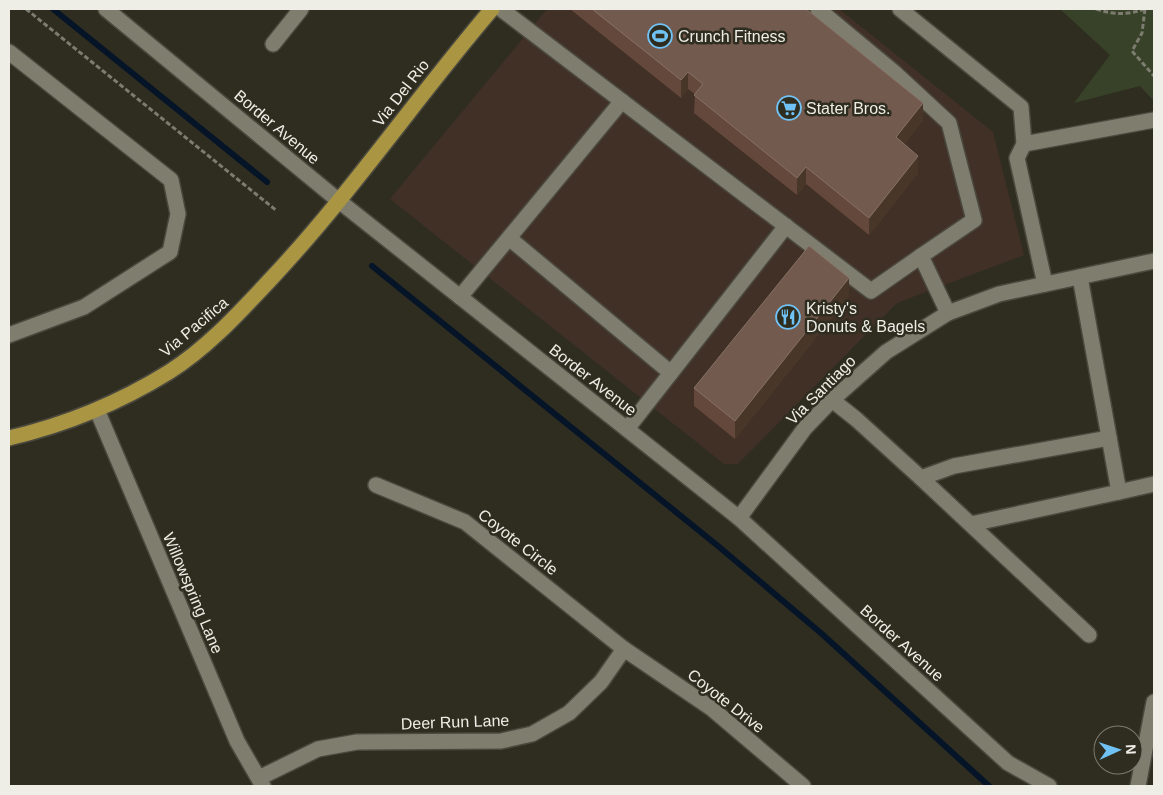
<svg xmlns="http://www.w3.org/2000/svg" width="1163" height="795" viewBox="0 0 1163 795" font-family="Arial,sans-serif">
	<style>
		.commercial { fill: #413026 }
		.green { fill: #374228 }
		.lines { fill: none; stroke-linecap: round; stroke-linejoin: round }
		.stream { stroke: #061428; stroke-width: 6 }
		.minor-casing { stroke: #4b493e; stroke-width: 18 }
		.major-casing { stroke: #4b493e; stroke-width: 18 }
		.path { stroke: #7d7c71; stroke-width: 3; stroke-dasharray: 5 2.5; stroke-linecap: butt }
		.minor { stroke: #7f7d6e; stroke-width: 15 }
		.major { stroke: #a99542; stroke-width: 15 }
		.wall { fill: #64483c }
		.shaded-wall { fill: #483629 }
		.building { fill: #725a4e; stroke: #867166 }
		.labels { text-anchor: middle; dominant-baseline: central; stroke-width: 5; stroke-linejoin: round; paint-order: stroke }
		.poi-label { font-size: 16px; fill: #efeee6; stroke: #2f2d20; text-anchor: start }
		.street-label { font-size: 16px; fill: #efeee6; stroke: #2f2d20 }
	</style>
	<rect width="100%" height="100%" fill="#2f2d20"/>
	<path class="commercial" d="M547,9H839L993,132L1024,255L897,303L738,464H724L390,199Z"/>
	<path class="green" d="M1060,9H1154V101L1140,86L1074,103L1110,55Z"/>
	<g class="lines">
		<g class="stream">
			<path d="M53,9L267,182"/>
			<path d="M372,266L718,546L822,634L989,786"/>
		</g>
		<g class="minor-casing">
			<g id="minor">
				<path d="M106,9L339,201L739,518L1008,763L1049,786"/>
				<path d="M501,9L871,291L921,256"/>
				<path d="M818,9L895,73L949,123L974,220L921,256L948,313"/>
				<path d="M900,9L1021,107L1024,144L1154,120"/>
				<path d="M273,44L301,9"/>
				<path d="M9,52L171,180L178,214L170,252L84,307L9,335"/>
				<path d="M1024,144L1017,158L1045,284"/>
				<path d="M509,238L671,373"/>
				<path d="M1080,277L1119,492L1154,484"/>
				<path d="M460,297L622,101"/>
				<path d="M832,400L856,419L921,478L1089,635"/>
				<path d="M97,410L237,741L263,786"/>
				<path d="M627,429L786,226"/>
				<path d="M921,478L954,466L1109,438"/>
				<path d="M376,485L465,522L624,649L711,708L803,786"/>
				<path d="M739,518L805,428L832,400L886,352L948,313L999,294L1154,261"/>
				<path d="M971,524L1119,492"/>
				<path d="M259,778L318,749L357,742L501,741L532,734L569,713L601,682L624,649"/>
				<path d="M1138,786L1154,702"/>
			</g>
		</g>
		<g class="major-casing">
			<path id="major" d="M9,438C65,425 119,403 169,372C207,348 238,314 269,281C350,195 416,98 492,9"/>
		</g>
		<g class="path">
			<path d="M26,9L277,211"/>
			<path d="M1096,9C1114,15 1128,15 1145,9"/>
			<path d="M1145,9L1142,33L1132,51L1154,76"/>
		</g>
		<use href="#minor" class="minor"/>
		<use href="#major" class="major"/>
	</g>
	<g class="wall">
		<path d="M570,9H806L923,120L904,144L918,173L869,235L806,184L797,195L694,113L695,94L688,89L681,98Z"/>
		<path d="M849,296L735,439L694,406V388Z"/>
	</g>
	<g class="shaded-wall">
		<path d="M688,72V89L681,98V80Z"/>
		<path d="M923,103V120L896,154V137Z"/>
		<path d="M918,156V173L869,235V218Z"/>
		<path d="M806,167V184L797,195V178Z"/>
		<path d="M849,278V296L735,439V421Z"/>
	</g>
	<g class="building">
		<path d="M592,9H806L923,103L896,137L918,156L869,218L806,167L797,178L694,95L703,84L688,72L681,80Z"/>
		<path d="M809,246L849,278L735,421L694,388Z"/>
	</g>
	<defs>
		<g id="stadium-ring" transform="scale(1.25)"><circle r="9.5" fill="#2f2d20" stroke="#70c2f4" stroke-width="1.5"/><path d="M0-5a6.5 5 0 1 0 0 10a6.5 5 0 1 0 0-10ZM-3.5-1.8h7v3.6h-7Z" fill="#70c2f4"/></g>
		<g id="supermarket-ring" transform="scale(1.25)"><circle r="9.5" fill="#2f2d20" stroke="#70c2f4" stroke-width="1.5"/><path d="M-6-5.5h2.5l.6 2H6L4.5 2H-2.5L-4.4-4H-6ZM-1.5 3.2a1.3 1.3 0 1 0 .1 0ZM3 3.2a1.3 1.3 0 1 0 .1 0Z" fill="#70c2f4"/></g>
		<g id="restaurant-ring" transform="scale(1.25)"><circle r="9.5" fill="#2f2d20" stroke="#70c2f4" stroke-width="1.5"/><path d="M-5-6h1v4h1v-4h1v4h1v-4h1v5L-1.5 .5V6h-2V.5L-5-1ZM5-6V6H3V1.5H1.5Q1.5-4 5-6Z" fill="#70c2f4"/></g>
	</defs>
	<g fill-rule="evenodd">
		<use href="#stadium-ring" x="660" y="36"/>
		<use href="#supermarket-ring" x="789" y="108"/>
		<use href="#restaurant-ring" x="788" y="317"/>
	</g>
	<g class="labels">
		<g class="poi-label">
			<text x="678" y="36">Crunch Fitness</text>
			<text x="806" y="108">Stater Bros.</text>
			<text x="806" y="308">Kristy's<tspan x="806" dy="18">Donuts &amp; Bagels</tspan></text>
		</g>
		<g class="street-label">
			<text transform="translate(401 93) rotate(-52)">Via Del Rio</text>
			<text transform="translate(277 127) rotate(40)">Border Avenue</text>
			<text transform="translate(194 327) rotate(-40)">Via Pacifica</text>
			<text transform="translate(593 380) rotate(38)">Border Avenue</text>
			<text transform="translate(821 390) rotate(-45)">Via Santiago</text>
			<text transform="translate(518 542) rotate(38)">Coyote Circle</text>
			<text transform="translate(193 593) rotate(67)">Willowspring Lane</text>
			<text transform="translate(902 643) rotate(42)">Border Avenue</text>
			<text transform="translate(726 701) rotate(38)">Coyote Drive</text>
			<text transform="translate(455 722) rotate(-2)">Deer Run Lane</text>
		</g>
	</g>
	<rect width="1163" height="795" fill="none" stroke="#efeee6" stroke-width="20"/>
	<g transform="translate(1118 750) rotate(87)"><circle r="24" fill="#2f2d20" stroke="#7c7a6f"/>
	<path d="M0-4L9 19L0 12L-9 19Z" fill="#70c2f4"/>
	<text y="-8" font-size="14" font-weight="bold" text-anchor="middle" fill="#efeee6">N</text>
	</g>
</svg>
